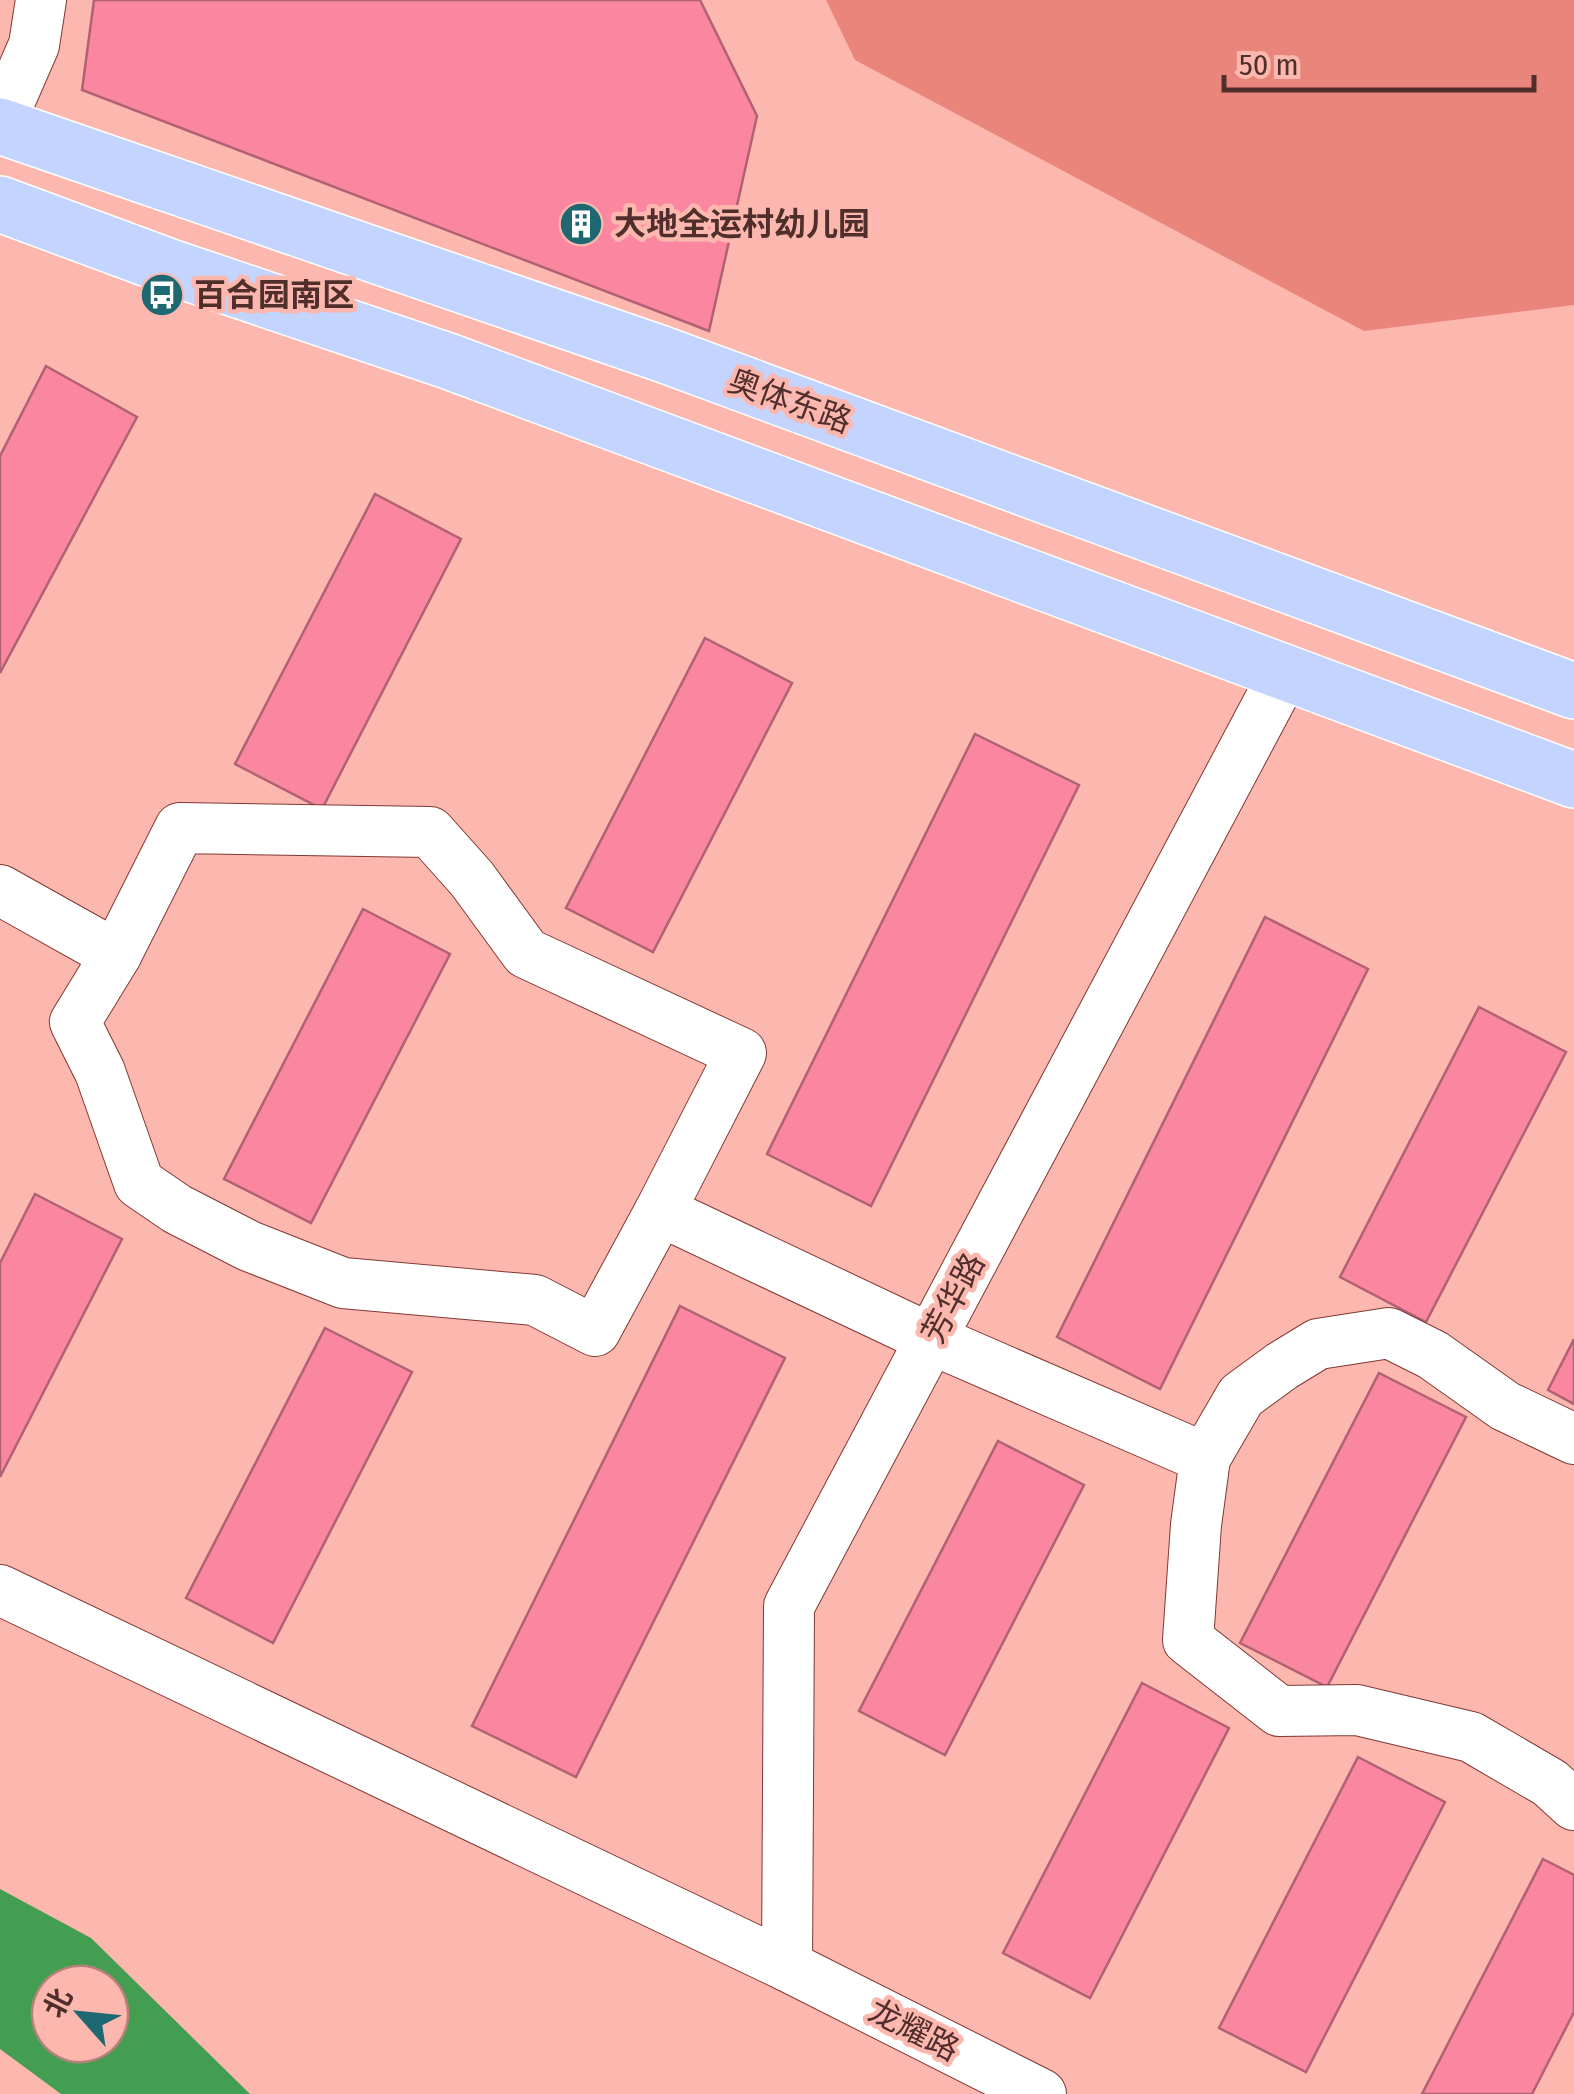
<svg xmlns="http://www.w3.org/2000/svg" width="1574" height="2094" viewBox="0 0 1574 2094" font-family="'Fira Sans Condensed','Noto Sans SC',sans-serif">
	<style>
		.green { fill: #ea857b }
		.water { fill: #439e51; fill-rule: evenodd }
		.building { fill: #fa86a0; stroke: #b06273; stroke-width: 2.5 }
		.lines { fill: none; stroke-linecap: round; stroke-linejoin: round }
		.minor-casing { stroke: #813933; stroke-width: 52 }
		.major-casing { stroke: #fff; stroke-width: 58 }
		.minor { stroke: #fff; stroke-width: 50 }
		.major { stroke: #c3d4fe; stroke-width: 55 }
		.labels { text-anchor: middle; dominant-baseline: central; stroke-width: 9; stroke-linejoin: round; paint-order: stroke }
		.poi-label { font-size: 32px; font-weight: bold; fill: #502e2b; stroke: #fcb7af; text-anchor: start }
		.street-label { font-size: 32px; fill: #502e2b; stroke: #fcb7af }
	</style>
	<rect width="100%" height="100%" fill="#fcb7af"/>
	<path class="green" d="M826,0H1574V305L1364,331L855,60Z"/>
	<path class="water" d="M0,1889L91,1938L250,2094H61L0,2049ZM50,1984H110V2044H50Z"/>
	<g class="building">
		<path d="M94,0H700L757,116L709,331L82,90Z"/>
		<path d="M46,366L137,417L0,673V456Z"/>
		<path d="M375,494L461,539L322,809L235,764Z"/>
		<path d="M705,638L792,683L653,952L566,908Z"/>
		<path d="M975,734L1079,785L871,1206L767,1154Z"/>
		<path d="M363,909L450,954L311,1223L224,1179Z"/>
		<path d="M1265,917L1368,969L1160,1389L1057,1337Z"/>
		<path d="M1479,1007L1566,1052L1426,1322L1340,1277Z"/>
		<path d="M35,1194L122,1239L0,1477V1263Z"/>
		<path d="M680,1306L785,1358L576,1777L472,1726Z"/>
		<path d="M325,1328L412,1372L273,1643L186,1598Z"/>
		<path d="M1574,1339V1404L1548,1390Z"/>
		<path d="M1379,1373L1466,1417L1327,1687L1240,1643Z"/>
		<path d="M998,1441L1084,1485L945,1755L859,1711Z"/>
		<path d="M1142,1683L1229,1728L1090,1998L1003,1953Z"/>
		<path d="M1358,1757L1445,1802L1306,2072L1219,2028Z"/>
		<path d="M1543,1859L1574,1875V2012L1532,2094H1422Z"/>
	</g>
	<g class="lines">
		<g class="minor-casing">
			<g id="minor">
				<path d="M0,123L34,45L41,0"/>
				<path d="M0,890L116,955L180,828L430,832L472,879L526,953L741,1053L660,1211L931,1339L1205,1458L1196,1525L1188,1640L1279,1711L1357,1710L1471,1737L1550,1783L1574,1805"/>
				<path d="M116,955L75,1022L100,1072L139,1183L177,1209L249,1246L343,1283L535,1300L595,1331L660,1211"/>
				<path d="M1205,1458L1241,1396L1282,1366L1318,1344L1389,1333L1433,1355L1505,1406L1574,1439"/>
				<path d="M0,1590L787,1966L1041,2094"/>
				<path d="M787,1966L789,1606L1285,672"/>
			</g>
		</g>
		<g class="major-casing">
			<g id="major">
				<path d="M0,126L662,354L1574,691"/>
				<path d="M0,204L170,267L448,361L1574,780"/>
			</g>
		</g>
		<use href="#minor" class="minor"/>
		<use href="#major" class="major"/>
	</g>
	<defs>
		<g id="building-disc" transform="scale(2.25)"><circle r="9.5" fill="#1d6871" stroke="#fcb7af"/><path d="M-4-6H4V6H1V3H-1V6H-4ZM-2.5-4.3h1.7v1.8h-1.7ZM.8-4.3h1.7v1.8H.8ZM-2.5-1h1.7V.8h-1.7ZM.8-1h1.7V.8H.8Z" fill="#fff"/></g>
		<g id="bus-disc" transform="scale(2.25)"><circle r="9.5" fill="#1d6871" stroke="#fcb7af"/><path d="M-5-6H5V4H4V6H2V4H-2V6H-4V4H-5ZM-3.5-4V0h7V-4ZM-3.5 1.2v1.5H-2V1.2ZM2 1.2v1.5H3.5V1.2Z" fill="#fff"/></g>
	</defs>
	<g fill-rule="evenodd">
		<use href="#building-disc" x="581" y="224"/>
		<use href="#bus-disc" x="162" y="295"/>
	</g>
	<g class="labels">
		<g class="poi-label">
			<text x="614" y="224">大地全运村幼儿园</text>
			<text x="194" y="295">百合园南区</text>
		</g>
		<g class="street-label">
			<text transform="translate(790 401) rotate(20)">奥体东路</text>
			<text transform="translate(953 1298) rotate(-62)">芳华路</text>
			<text transform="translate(914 2030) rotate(27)">龙耀路</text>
		</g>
	</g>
	<g transform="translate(80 2014) rotate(297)"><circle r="48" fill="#fcb7af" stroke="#b7807a" stroke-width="2.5"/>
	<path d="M0-8L18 38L0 25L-18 38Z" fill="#1d6871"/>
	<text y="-15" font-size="28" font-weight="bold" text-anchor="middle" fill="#502e2b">北</text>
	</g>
	<path d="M1224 75v15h310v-15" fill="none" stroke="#502e2b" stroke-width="5"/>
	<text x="1239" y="75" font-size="30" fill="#502e2b" stroke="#fcb7af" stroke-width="8" paint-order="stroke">50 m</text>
</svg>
